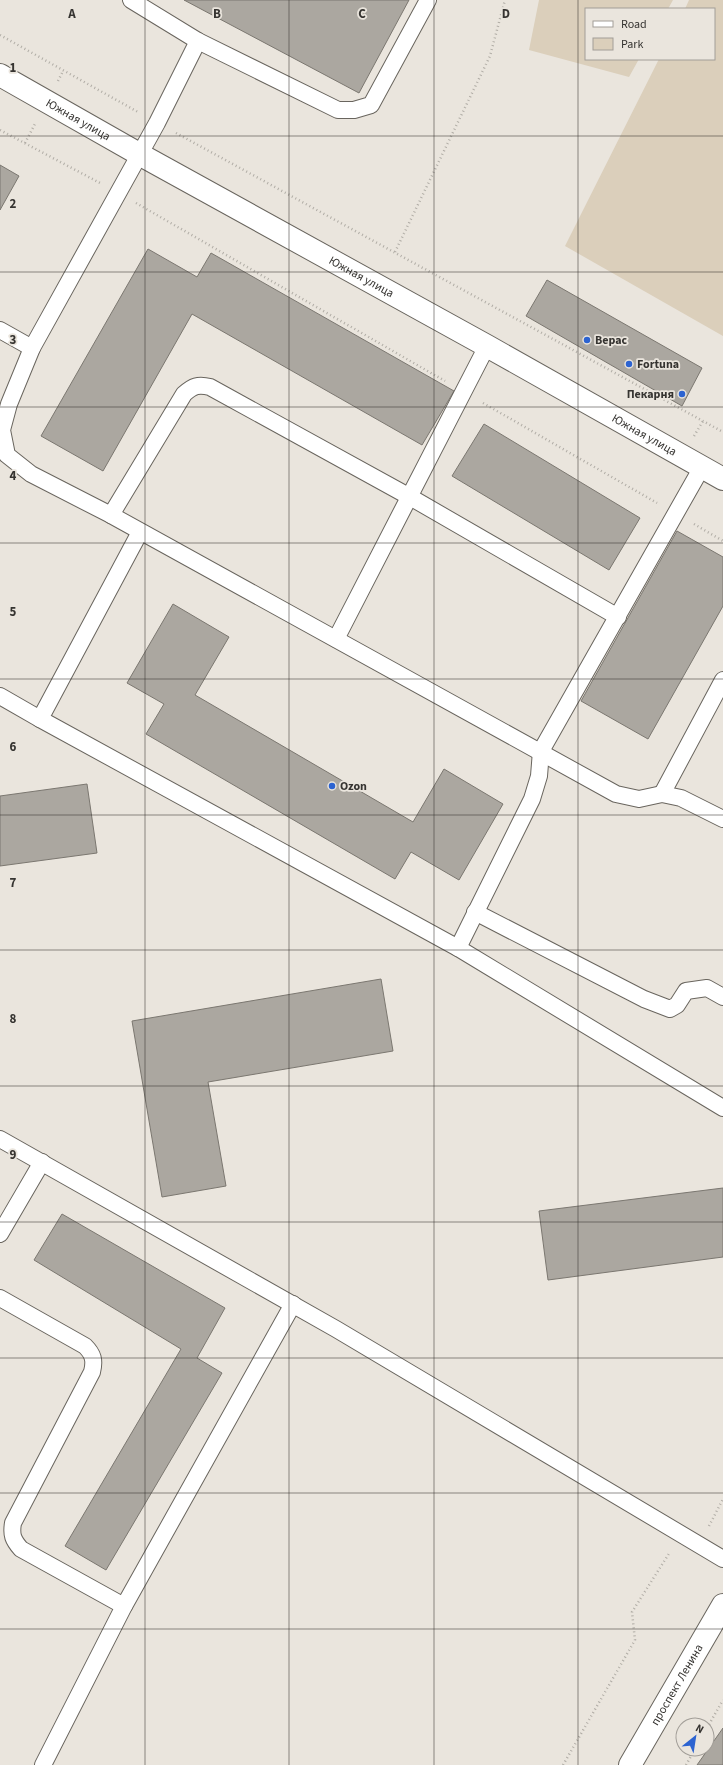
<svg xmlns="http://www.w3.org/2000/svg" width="723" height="1765" viewBox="0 0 723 1765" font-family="'Source Sans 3',sans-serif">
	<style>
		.green { fill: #dbcfbb }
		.building { fill: #aba7a0; stroke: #7b7770 }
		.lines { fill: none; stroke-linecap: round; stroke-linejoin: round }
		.lane-casing { stroke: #69655e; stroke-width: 18 }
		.street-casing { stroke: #69655e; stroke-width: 24 }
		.secondary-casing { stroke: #69655e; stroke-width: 24 }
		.path { stroke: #b1ada6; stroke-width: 2.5; stroke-dasharray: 1 3; stroke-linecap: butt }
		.lane { stroke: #fff; stroke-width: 16 }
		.street { stroke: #fff; stroke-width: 22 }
		.secondary { stroke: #fff; stroke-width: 22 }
		.grid { fill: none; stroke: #363431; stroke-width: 1; stroke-opacity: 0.55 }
		.poi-dot { fill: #2c63d1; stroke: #eae5dd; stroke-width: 1.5 }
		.labels { text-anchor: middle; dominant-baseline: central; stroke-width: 3.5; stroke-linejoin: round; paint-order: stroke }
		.street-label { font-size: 12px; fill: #363431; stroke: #eae5dd }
		.poi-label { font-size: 12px; font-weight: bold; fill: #363431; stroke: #eae5dd; text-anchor: start }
		.grid-label { font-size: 13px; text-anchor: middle; font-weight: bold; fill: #363431; stroke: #eae5dd; stroke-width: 3.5; stroke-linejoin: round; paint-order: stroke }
	</style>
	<rect width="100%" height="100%" fill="#eae5dd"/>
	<g class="green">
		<path d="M539,0H673L668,9H586V59H639L629,77L529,50Z"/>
		<path d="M689,0H723V336L565,246L659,59H714V9H685Z"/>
	</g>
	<g class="building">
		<path d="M184,0H409L359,93Z"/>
		<path d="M0,165L19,176L0,210Z"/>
		<path d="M148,249L197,277L211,253L454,391L422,445L192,314L103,471L41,436Z"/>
		<path d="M547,280L702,368L682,406L526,316Z"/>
		<path d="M484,424L640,518L609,570L452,476Z"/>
		<path d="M677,531L723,557V606L648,739L581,701Z"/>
		<path d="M173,604L229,637L195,695L413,822L444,769L503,804L459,880L411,852L395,879L146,734L164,704L127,683Z"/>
		<path d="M87,784L97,853L0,866V796Z"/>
		<path d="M381,979L393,1051L208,1082L226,1186L162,1197L132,1021Z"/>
		<path d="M723,1188V1257L548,1280L539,1211Z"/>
		<path d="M62,1214L225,1308L197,1358L222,1373L106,1570L65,1546L181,1349L34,1260Z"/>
		<path d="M723,1728V1765H697Z"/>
	</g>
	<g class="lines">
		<g class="lane-casing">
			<g id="lane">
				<path d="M131,0L198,41L338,110H354L371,105L428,0"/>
				<path d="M198,41L157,123L32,348L9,404L2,430L7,455L31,474L111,515L616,794L639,799L662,794L681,798L723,819"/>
				<path d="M0,330L32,348"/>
				<path d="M111,515L184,394C193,386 198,384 210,387L410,497L618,617"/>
				<path d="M140,532L40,719L458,948L723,1108"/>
				<path d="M336,639L487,346"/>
				<path d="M0,696L40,719"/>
				<path d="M662,794L723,680"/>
				<path d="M475,912L644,999L670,1009L677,1005L686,991L707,988L723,997"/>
				<path d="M458,948L532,799L539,776L541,751L702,467"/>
				<path d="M0,1139L336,1329L723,1559"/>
				<path d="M0,1234L42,1162"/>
				<path d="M0,1298L85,1346C93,1354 95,1360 92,1372L13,1523C11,1535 13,1540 21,1549L124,1606"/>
				<path d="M43,1765L124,1606L293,1304"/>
			</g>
		</g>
		<g class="street-casing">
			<g id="street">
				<path id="s1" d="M0,75L139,154L487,346L723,479"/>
			</g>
		</g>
		<g class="secondary-casing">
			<g id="secondary">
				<path id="s2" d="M630,1765L723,1605"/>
			</g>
		</g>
		<g class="path">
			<path d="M0,35L138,112"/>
			<path d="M58,81L63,71"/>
			<path d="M0,130L100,183"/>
			<path d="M176,133L723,432"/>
			<path d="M25,143L36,122"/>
			<path d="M136,203L445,381"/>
			<path d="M395,252L490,56L505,0"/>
			<path d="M483,403L657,503"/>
			<path d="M694,436L703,421"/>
			<path d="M694,524L723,541"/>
			<path d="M709,1526L723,1499"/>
			<path d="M707,1728L723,1700"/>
			<path d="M563,1765L635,1640L632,1612L670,1552"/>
			<path d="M686,1765L695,1749"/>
		</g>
		<use href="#lane" class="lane"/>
		<use href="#street" class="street"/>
		<use href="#secondary" class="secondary"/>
	</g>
	<path class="grid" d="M145,0V1765M289,0V1765M434,0V1765M578,0V1765M0,136H723M0,272H723M0,407H723M0,543H723M0,679H723M0,815H723M0,950H723M0,1086H723M0,1222H723M0,1358H723M0,1493H723M0,1629H723"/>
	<g class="poi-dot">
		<circle cx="587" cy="340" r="4"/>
		<circle cx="629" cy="364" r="4"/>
		<circle cx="682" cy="394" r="4"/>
		<circle cx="332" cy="786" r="4"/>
	</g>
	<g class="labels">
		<g class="street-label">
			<text stroke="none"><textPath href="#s1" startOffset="90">Южная улица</textPath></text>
			<text stroke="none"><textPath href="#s1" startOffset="414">Южная улица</textPath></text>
			<text stroke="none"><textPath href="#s1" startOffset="738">Южная улица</textPath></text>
			<text stroke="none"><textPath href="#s2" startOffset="93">проспект Ленина</textPath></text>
		</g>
		<g class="poi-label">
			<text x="595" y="340">Верас</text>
			<text x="637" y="364">Fortuna</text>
			<text x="674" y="394" text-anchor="end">Пекарня</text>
			<text x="340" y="786">Ozon</text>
		</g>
	</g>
	<g class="grid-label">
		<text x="72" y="18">A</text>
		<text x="217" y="18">B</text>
		<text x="362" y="18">C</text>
		<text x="506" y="18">D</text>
		<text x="13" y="72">1</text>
		<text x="13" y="208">2</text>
		<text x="13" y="344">3</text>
		<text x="13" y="480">4</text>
		<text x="13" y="616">5</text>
		<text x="13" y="751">6</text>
		<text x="13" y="887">7</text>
		<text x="13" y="1023">8</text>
		<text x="13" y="1159">9</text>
	</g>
	<rect x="585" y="8" width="130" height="52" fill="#eae5dd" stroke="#a29e98"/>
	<rect x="593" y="21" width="20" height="6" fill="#ffffff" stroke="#a29e98"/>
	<text x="621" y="28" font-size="12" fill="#363431">Road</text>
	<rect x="593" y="38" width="20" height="12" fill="#dbcfbb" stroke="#a29e98"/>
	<text x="621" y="48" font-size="12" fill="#363431">Park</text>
	<g transform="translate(695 1737) rotate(30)"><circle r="19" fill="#eae5dd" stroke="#a29e98"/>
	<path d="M0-3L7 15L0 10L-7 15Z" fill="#2c63d1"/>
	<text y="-6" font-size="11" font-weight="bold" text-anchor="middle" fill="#363431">N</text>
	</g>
</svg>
